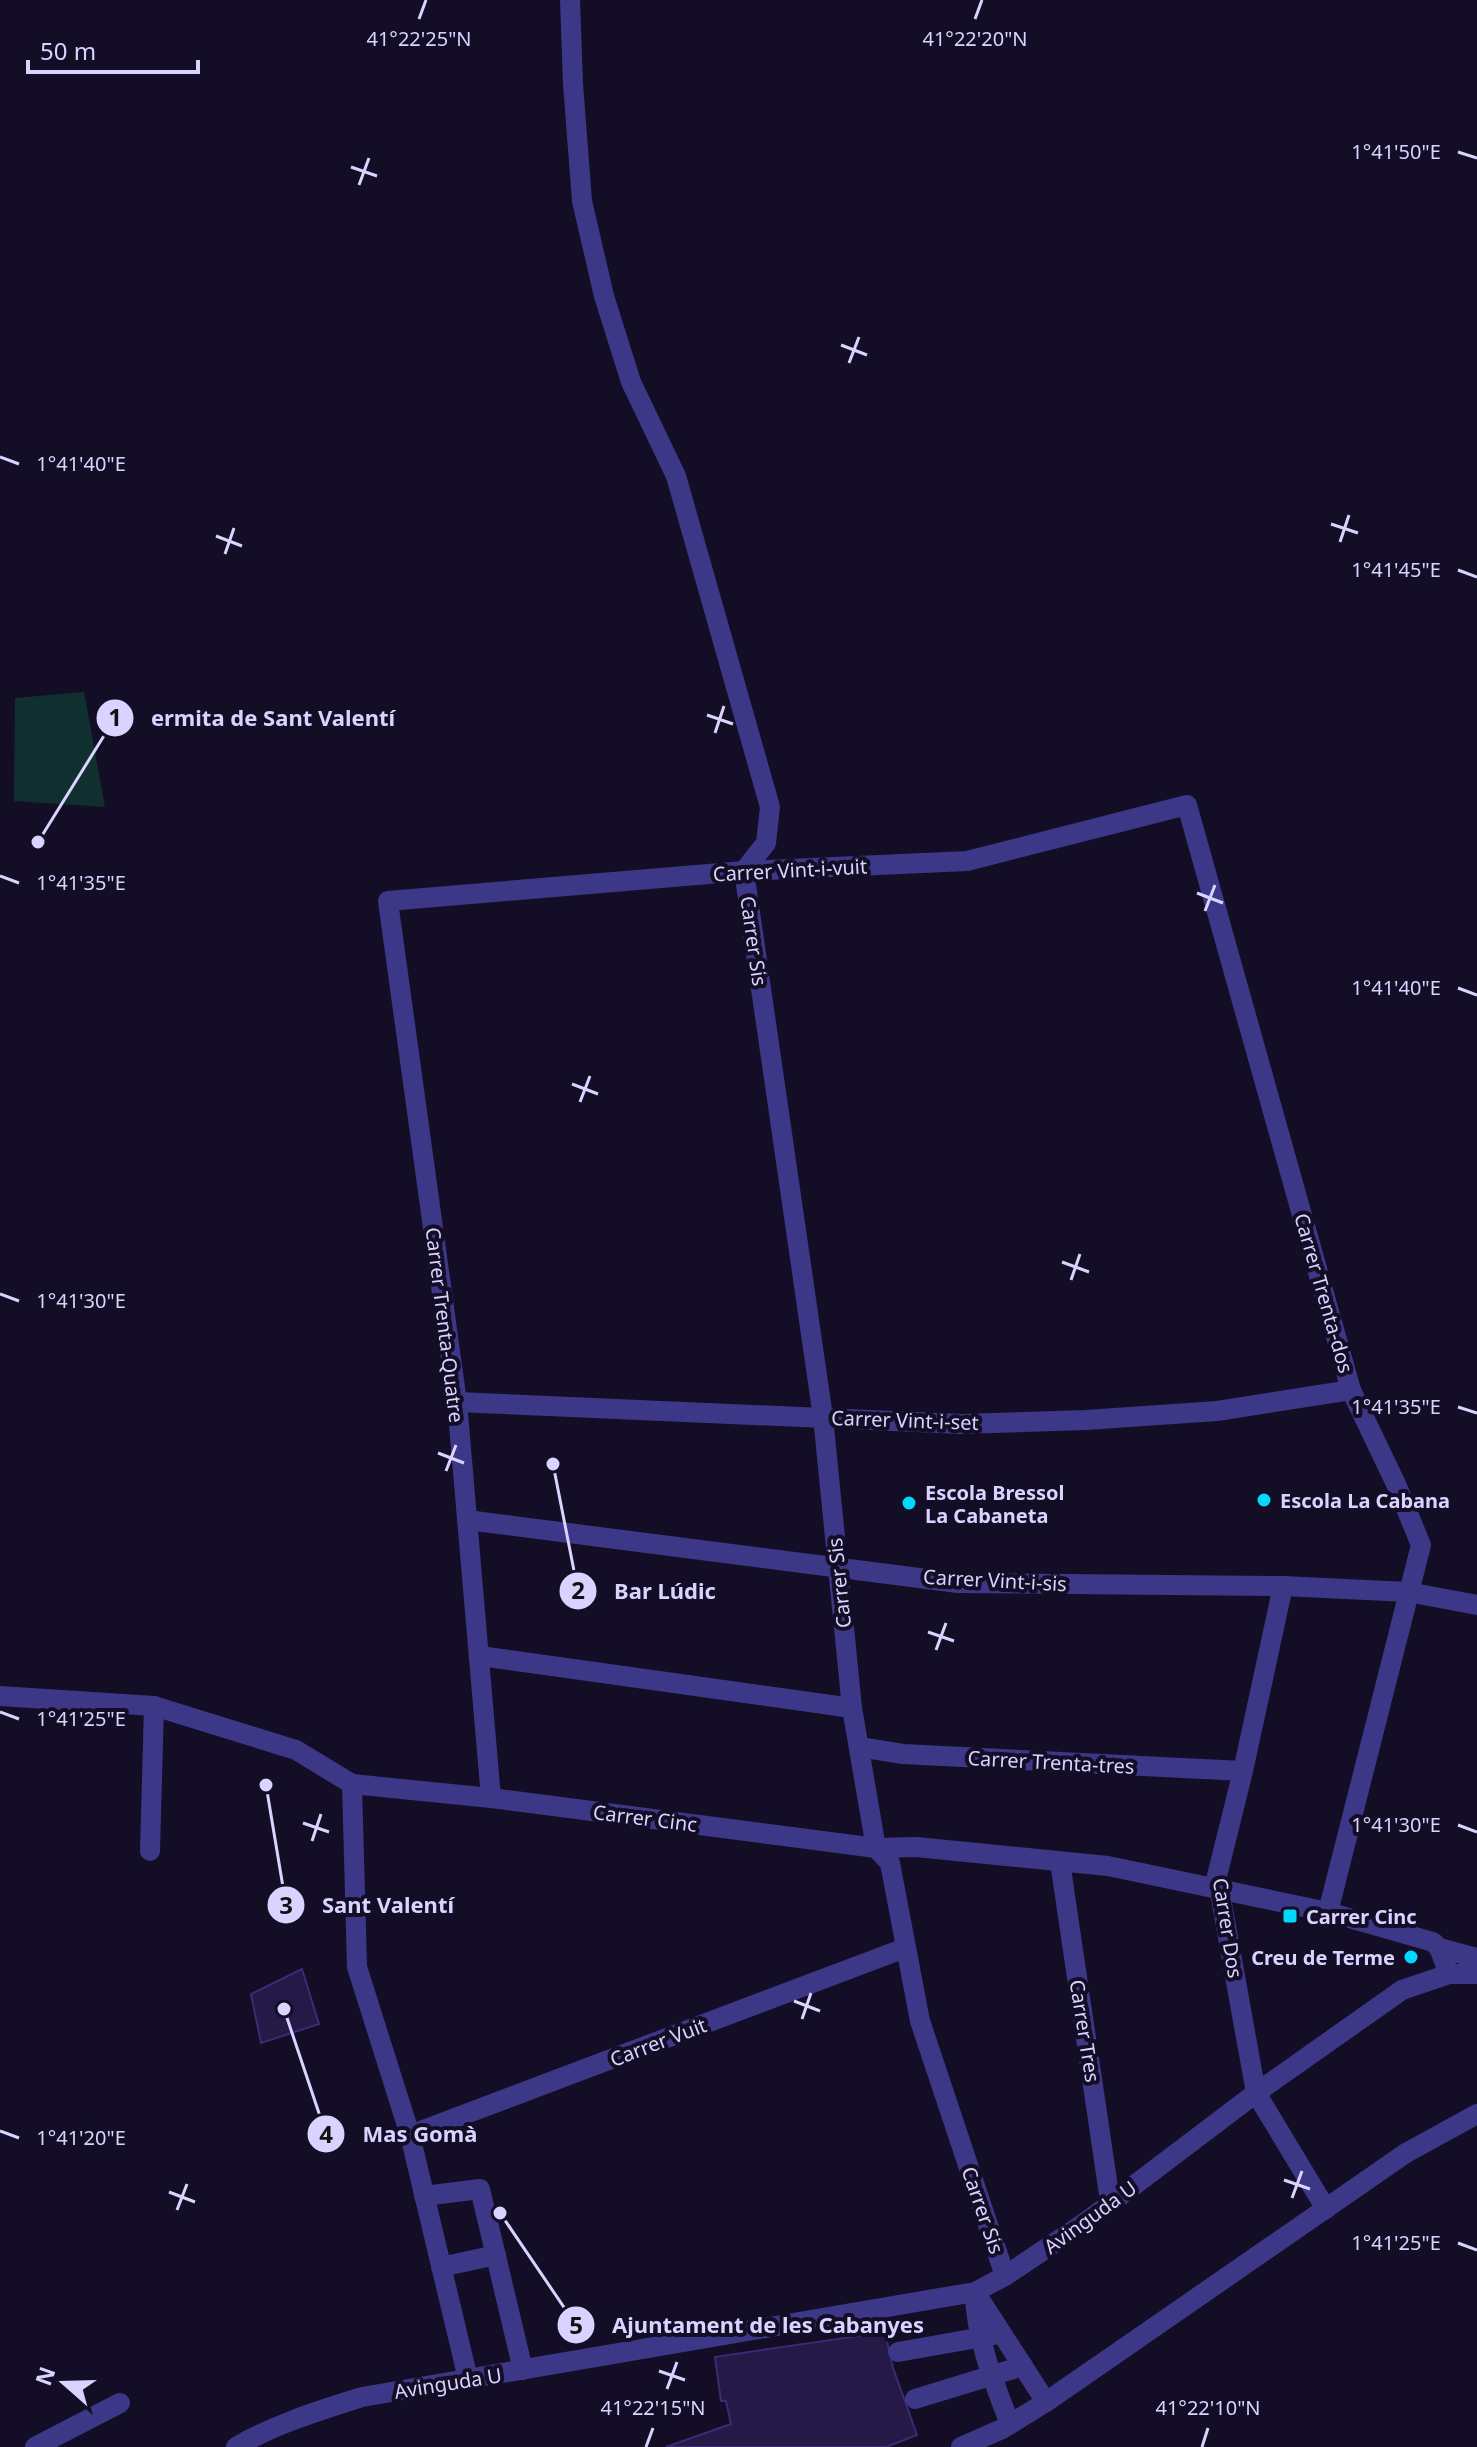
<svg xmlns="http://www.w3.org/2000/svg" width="1477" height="2447" viewBox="0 0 1477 2447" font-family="'Noto Sans',sans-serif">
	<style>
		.green { fill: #103030 }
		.building { fill: #251948; stroke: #3c2a75; stroke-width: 2 }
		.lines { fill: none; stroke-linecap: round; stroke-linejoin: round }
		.minor { stroke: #3d3787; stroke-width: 20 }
		.ticks { fill: none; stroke: #dad2ff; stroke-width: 3 }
		.poi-dot { fill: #00d8fd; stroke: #130e26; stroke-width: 3 }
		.labels { text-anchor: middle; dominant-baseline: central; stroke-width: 8; stroke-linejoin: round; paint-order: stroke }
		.street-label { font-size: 20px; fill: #dad2ff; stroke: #130e26 }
		.poi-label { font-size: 20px; font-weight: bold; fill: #dad2ff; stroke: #130e26; text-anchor: start }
		.ticks-label { font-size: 20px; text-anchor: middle; fill: #dad2ff; stroke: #130e26; stroke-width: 8; stroke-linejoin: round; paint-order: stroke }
		.leader { fill: none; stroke: #dad2ff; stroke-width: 3 }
		.callout-dot { fill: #dad2ff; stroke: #130e26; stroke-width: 3 }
		.mark-label { font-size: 24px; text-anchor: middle; font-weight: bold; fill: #111 }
		.callout-label { font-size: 22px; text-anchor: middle; font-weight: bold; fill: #dad2ff; stroke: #130e26; stroke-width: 8; stroke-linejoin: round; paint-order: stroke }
	</style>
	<rect width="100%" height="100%" fill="#130e26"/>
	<path class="green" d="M84,692L105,807L14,801L15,698Z"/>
	<g class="building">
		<path d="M302,1969L319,2024L261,2043L251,1994Z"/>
		<path d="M885,2332L893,2368L917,2435L886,2447H666L731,2424L726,2401H721L715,2357Z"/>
	</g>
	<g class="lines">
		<g class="minor">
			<path d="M570,0L573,84L582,201L604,296L631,382L676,476L770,807L766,843L744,871"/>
			<path d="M744,871L823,1417L852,1708L876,1848L890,1863L920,2021L1005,2276"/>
			<path d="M457,1402L961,1424L1086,1420L1217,1411L1351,1390"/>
			<path d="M467,1520L958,1583L1283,1586L1408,1592L1477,1605"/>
			<path d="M1283,1586L1243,1771L1217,1876L1256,2093L1326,2209"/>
			<path d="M480,1656L852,1708"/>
			<path d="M0,1696L154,1706L296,1750L352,1784L491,1798L876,1848L916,1847L1108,1866L1328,1912L1433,1942L1439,1948L1449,1974"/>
			<path d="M859,1747L903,1754L1243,1771"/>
			<path d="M352,1784L357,1967L410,2135L468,2379"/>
			<path d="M491,1798L457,1402L388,901L744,871L967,861L1187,805L1351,1390L1396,1484L1421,1545L1328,1912"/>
			<path d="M150,1851L154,1706"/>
			<path d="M1060,1862L1110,2201"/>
			<path d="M1439,1948L1477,1958"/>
			<path d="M410,2135L905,1948"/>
			<path d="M424,2196L480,2189L523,2370"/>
			<path d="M441,2267L496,2255"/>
			<path d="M975,2292C975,2336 994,2383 1010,2424"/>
			<path d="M977,2295L1046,2402"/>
			<path d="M898,2352L994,2335"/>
			<path d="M915,2399L1023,2366"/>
			<path d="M35,2447L120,2403"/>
			<path d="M236,2447C275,2424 318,2411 362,2397L975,2292L1005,2276L1087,2221L1256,2093L1402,1990L1449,1974H1477"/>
			<path d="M961,2447L1002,2429L1046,2402L1406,2153L1477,2114"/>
		</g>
	</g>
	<path class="ticks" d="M419,19L426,0M975,19L982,0M1458,152L1477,158M351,167L377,176M359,185L369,158M841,345L867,355M849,363L859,337M0,457L19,464M1331,524L1358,533M216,536L242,546M1340,542L1349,515M225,554L234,528M1458,570L1477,577M707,715L733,724M715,733L724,706M0,876L19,883M1197,893L1223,903M1205,911L1215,885M1458,988L1477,995M572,1084L598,1094M580,1102L590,1076M1062,1262L1089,1272M1071,1280L1080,1254M0,1294L19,1301M1458,1407L1477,1413M438,1453L464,1463M446,1471L456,1445M928,1632L954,1641M936,1650L946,1623M0,1712L19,1719M303,1823L329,1832M1458,1825L1477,1832M312,1841L321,1814M794,2001L820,2011M802,2019L811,1993M0,2131L19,2138M1284,2180L1310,2189M169,2192L195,2202M1292,2198L1302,2171M177,2210L187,2184M1458,2243L1477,2250M659,2371L685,2380M667,2389L677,2362M646,2447L653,2428M1202,2447L1208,2428"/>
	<g class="poi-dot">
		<circle cx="1264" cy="1500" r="8"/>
		<circle cx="909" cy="1503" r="8"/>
		<rect x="1282" y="1908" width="16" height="16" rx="4"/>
		<circle cx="1411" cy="1957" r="8"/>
	</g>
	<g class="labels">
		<g class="street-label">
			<text transform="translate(790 870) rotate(-3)">Carrer Vint-i-vuit</text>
			<text transform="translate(754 941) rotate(82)">Carrer Sis</text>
			<text transform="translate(1324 1293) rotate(74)">Carrer Trenta-dos</text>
			<text transform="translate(445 1325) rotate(83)">Carrer Trenta-Quatre</text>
			<text transform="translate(905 1420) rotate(2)">Carrer Vint-i-set</text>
			<text transform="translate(995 1580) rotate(3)">Carrer Vint-i-sis</text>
			<text transform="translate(839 1583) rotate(-96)">Carrer Sis</text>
			<text transform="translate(1051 1762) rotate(3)">Carrer Trenta-tres</text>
			<text transform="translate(645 1818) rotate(7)">Carrer Cinc</text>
			<text transform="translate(1228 1928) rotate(81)">Carrer Dos</text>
			<text transform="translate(1085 2031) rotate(81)">Carrer Tres</text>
			<text transform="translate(658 2042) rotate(-21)">Carrer Vuit</text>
			<text transform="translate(983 2210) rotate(71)">Carrer Sis</text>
			<text transform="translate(1090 2217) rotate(-36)">Avinguda U</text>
			<text transform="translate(448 2383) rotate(-9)">Avinguda U</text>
		</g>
		<g class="poi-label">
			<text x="925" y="1492">Escola Bressol<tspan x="925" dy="23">La Cabaneta</tspan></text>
			<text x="1280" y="1500">Escola La Cabana</text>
			<text x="1306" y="1916">Carrer Cinc</text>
			<text x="1395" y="1957" text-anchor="end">Creu de Terme</text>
		</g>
	</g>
	<g class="ticks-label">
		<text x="419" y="46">41°22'25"N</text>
		<text x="975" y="46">41°22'20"N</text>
		<text x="1396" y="159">1°41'50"E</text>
		<text x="81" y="471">1°41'40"E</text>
		<text x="1396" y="577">1°41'45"E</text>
		<text x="81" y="890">1°41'35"E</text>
		<text x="1396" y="995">1°41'40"E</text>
		<text x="81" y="1308">1°41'30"E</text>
		<text x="1396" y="1414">1°41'35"E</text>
		<text x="81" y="1726">1°41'25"E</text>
		<text x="1396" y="1832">1°41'30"E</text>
		<text x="81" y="2145">1°41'20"E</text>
		<text x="1396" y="2250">1°41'25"E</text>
		<text x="653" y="2415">41°22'15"N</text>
		<text x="1208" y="2415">41°22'10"N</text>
	</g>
	<path class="leader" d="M38 842L115 718M553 1464L578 1591M266 1785L286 1905M284 2009L326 2134M500 2213L576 2325"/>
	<g class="callout-dot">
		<circle cx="38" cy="842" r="8"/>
		<circle cx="553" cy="1464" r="8"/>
		<circle cx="266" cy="1785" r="8"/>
		<circle cx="284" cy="2009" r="8"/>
		<circle cx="500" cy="2213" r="8"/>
		<circle cx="115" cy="718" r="20"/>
		<circle cx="578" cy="1591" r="20"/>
		<circle cx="286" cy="1905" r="20"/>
		<circle cx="326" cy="2134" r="20"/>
		<circle cx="576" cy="2325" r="20"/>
	</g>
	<g class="mark-label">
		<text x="115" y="726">1</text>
		<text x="578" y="1599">2</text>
		<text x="286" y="1914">3</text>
		<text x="326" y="2143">4</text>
		<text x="576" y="2334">5</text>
	</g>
	<g class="callout-label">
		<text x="273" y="726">ermita de Sant Valentí</text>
		<text x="665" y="1599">Bar Lúdic</text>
		<text x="388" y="1913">Sant Valentí</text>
		<text x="420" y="2142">Mas Gomà</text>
		<text x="768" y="2333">Ajuntament de les Cabanyes</text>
	</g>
	<g transform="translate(64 2383) rotate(290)" stroke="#130e26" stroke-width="6" paint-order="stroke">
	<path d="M0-6L14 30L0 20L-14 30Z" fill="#dad2ff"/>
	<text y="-12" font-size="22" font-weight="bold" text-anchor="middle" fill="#dad2ff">N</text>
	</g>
	<path d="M28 60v12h170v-12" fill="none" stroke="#dad2ff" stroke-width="4"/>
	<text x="40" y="60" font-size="24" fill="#dad2ff" stroke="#130e26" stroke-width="6" paint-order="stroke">50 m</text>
</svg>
